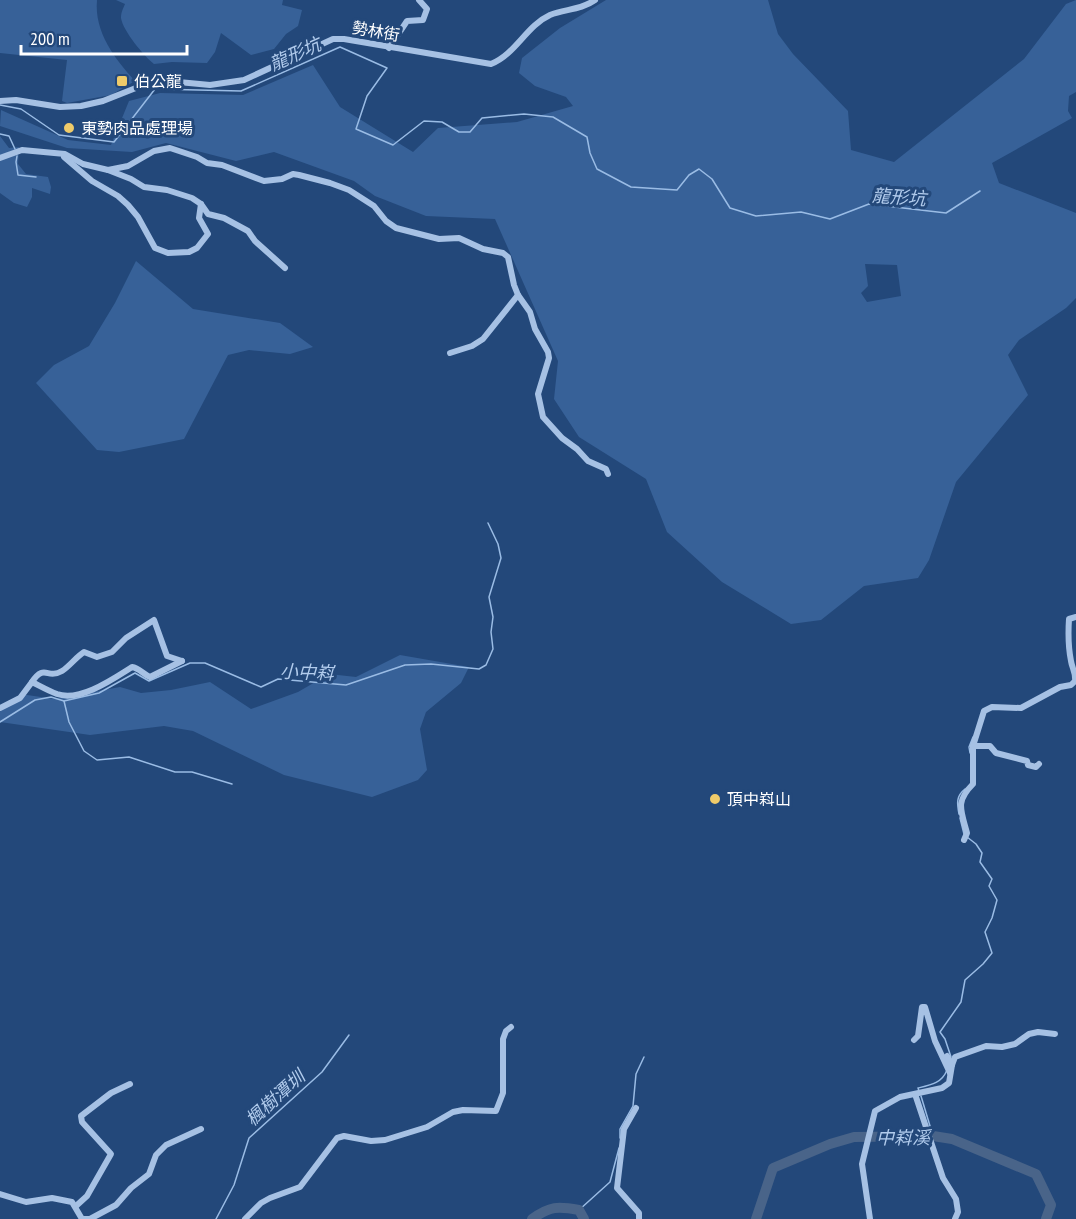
<svg xmlns="http://www.w3.org/2000/svg" width="1076" height="1219" viewBox="0 0 1076 1219" font-family="'PT Sans Narrow','Noto Sans TC',sans-serif">
	<style>
		.green { fill: #376198; fill-rule: evenodd }
		.lines { fill: none; stroke-linecap: round; stroke-linejoin: round }
		.stream { stroke: #9abce5; stroke-width: 1.5 }
		.river { stroke: #496489; stroke-width: 10 }
		.minor { stroke: #a6c1e4; stroke-width: 6 }
		.poi-dot { fill: #efcb6a; stroke: #23487a; stroke-width: 2 }
		.labels { text-anchor: middle; dominant-baseline: central; stroke-width: 6; stroke-linejoin: round; paint-order: stroke }
		.street-label { font-size: 16px; fill: #fff; stroke: #23487a }
		.poi-label { font-size: 16px; fill: #fff; stroke: #23487a; text-anchor: start }
		.water-label { font-size: 18px; font-style: italic; fill: #b1cbec; stroke: #23487a }
	</style>
	<rect width="100%" height="100%" fill="#23487a"/>
	<g class="green">
		<path d="M0,0H97C94,32 115,59 135,81L111,95L67,103L62,101L67,60L0,53Z"/>
		<path d="M116,0H283L282,5L302,10L298,26L286,34L274,49L251,55L221,33L215,52L207,63L172,62L154,64C144,56 123,31 121,18C121,12 123,9 125,4Z"/>
		<path d="M606,0H768L778,34L793,54L848,111L851,150L894,162L1024,59L1066,4L1076,0V92L1069,96L1068,111L1072,118L992,163L999,183L1076,213V298L1066,308L1019,340L1008,355L1028,395L956,482L929,560L918,578L864,586L821,620L791,624L722,582L667,532L646,479L579,437L554,399L558,361L495,219L426,216L375,196L354,181L274,152L236,161L166,143L132,152L67,148L0,126L1,110L68,140L111,145L129,101L160,93L243,95L313,65L340,107L413,152L438,128L517,122L573,106L566,97L535,86L519,73L522,58L560,28ZM865,264L897,265L901,296L867,302L861,293L868,286Z"/>
		<path d="M0,136L9,148L19,147L18,164L26,174L48,177L51,187L50,194L32,188V197L27,207L14,203L0,193Z"/>
		<path d="M136,261L193,309L280,323L313,347L290,354L249,350L228,355L184,439L119,452L97,450L36,383L54,365L89,346L115,303Z"/>
		<path d="M400,655L469,667L461,683L426,712L420,729L427,770L418,780L372,797L284,775L193,731L164,726L90,735L0,722V710L20,694L55,699L120,687L141,693L171,690L210,682L251,709L298,692L329,674L356,677Z"/>
	</g>
	<g class="lines">
		<g class="stream">
			<path d="M0,105L21,109L59,135L114,142L155,89L241,91L340,47L387,68L367,96L356,129L393,145L424,121L442,122L459,132H470L482,118L524,114L553,117L587,137L590,153L597,169L631,187L677,190L689,175L699,169L712,179L730,208L756,216L801,212L830,219L869,204L946,213L980,191"/>
			<path d="M0,134L9,136L15,149"/>
			<path d="M17,156L16,162L18,175L36,177"/>
			<path d="M64,701L69,722L84,751L97,760L129,757L175,772H192L232,784"/>
			<path d="M0,722L35,700L51,697L64,701L99,693L135,673L149,681L190,663H205L261,687L278,679L346,685L405,665L431,664L479,669L486,665L493,649L491,632L493,617L489,597L501,558L498,544L488,523"/>
			<path d="M970,753L969,747L973,737"/>
			<path d="M959,814C957,803 956,796 965,789"/>
			<path d="M960,818L964,834"/>
			<path d="M951,1057L945,1039L940,1032L961,1002L965,980L983,964L992,953L985,932L992,918L997,900L989,886L992,879L980,862L982,853L976,844L967,837"/>
			<path d="M919,1091L918,1088C931,1085 942,1083 947,1070"/>
			<path d="M921,1096L933,1136"/>
			<path d="M620,1138V1129L633,1106L636,1074L644,1057"/>
			<path d="M579,1210L610,1182L619,1148"/>
			<path d="M216,1219L234,1185L249,1138L322,1072L349,1035"/>
		</g>
		<g class="river">
			<path d="M532,1219C550,1206 558,1206 579,1210L584,1219"/>
			<path d="M756,1219L773,1168L830,1144L854,1137L933,1136L952,1139L1036,1174L1051,1205L1046,1219"/>
		</g>
		<g class="minor">
			<path d="M389,48L407,21L423,20L427,9L419,0"/>
			<path d="M0,101L16,100L60,107L81,106L103,101L151,82L168,81L210,85L244,80L333,39H344L491,64C516,54 526,26 550,15C565,9 581,10 595,0"/>
			<path d="M64,157L92,181L118,196L128,205L138,217L155,248L168,253L189,252L197,248L208,234L199,218L201,204"/>
			<path d="M0,158L22,150L65,154L83,164L108,170L131,179L144,187L167,190L192,198L201,204L208,214L224,218L248,231L255,241L285,268"/>
			<path d="M108,170L128,166L154,151L170,148L197,157L207,163L222,165L264,181L282,179L293,174L299,175L330,183L349,190L374,206L386,221L396,228L439,239L459,238L483,249L503,253L508,257L514,285L518,295L530,312L535,329L548,352L549,358L538,394L543,417L562,438L577,449L588,461L606,469L608,474"/>
			<path d="M450,353L472,346L483,339L518,295"/>
			<path d="M32,682C45,663 47,680 62,671C70,666 76,657 84,652L97,657L112,652L126,638L154,620L167,656L182,661"/>
			<path d="M0,708L20,698L32,682C40,686 49,691 57,694C80,702 113,679 132,667C139,668 143,674 150,677L182,661"/>
			<path d="M973,746H990L996,753L1027,761L1028,765L1036,767L1039,764"/>
			<path d="M964,840L967,833C961,810 955,802 973,784V746L984,711L992,707L1021,708L1060,687L1071,685L1075,681C1076,673 1072,668 1071,661C1068,646 1068,634 1069,619L1076,617"/>
			<path d="M914,1040L918,1036L922,1007H925L935,1041L950,1073"/>
			<path d="M947,1056L952,1065"/>
			<path d="M915,1094L943,1178L956,1199L958,1212L955,1219"/>
			<path d="M636,1108L624,1129L617,1188L639,1213V1219"/>
			<path d="M0,1194L26,1202L52,1198L72,1202L82,1219H90L116,1205L131,1188L149,1174L156,1155L166,1145L201,1129"/>
			<path d="M76,1206L87,1196L111,1154L82,1122L81,1116L111,1093L130,1084"/>
			<path d="M245,1219L261,1203L270,1198L300,1187L337,1138L344,1136L371,1141L385,1140L427,1127L453,1112L463,1110L496,1111L503,1093V1039L506,1031L511,1027"/>
			<path d="M870,1219L862,1164L875,1111L900,1097L942,1088L949,1083L952,1065L955,1057L986,1046L1002,1047L1015,1044L1029,1034L1038,1032L1055,1034"/>
		</g>
	</g>
	<g class="poi-dot">
		<rect x="116" y="75" width="12" height="12" rx="3"/>
		<circle cx="69" cy="128" r="6"/>
		<circle cx="715" cy="799" r="6"/>
	</g>
	<g class="labels">
		<g class="street-label">
			<text transform="translate(376 31) rotate(10)">勢林街</text>
		</g>
		<g class="poi-label">
			<text x="134" y="81">伯公龍</text>
			<text x="81" y="128">東勢肉品處理場</text>
			<text x="727" y="799">頂中嵙山</text>
		</g>
		<g class="water-label">
			<text transform="translate(295 54) rotate(-24)">龍形坑</text>
			<text transform="translate(899 197) rotate(4)">龍形坑</text>
			<text transform="translate(307 672) rotate(2)">小中嵙</text>
			<text transform="translate(275 1098) rotate(-42)">楓樹潭圳</text>
			<text x="903" y="1137">中嵙溪</text>
		</g>
	</g>
	<path d="M21 45v9h166v-9" fill="none" stroke="#ffffff" stroke-width="3"/>
	<text x="30" y="45" font-size="18" fill="#ffffff" stroke="#23487a" stroke-width="4.5" paint-order="stroke">200 m</text>
</svg>
